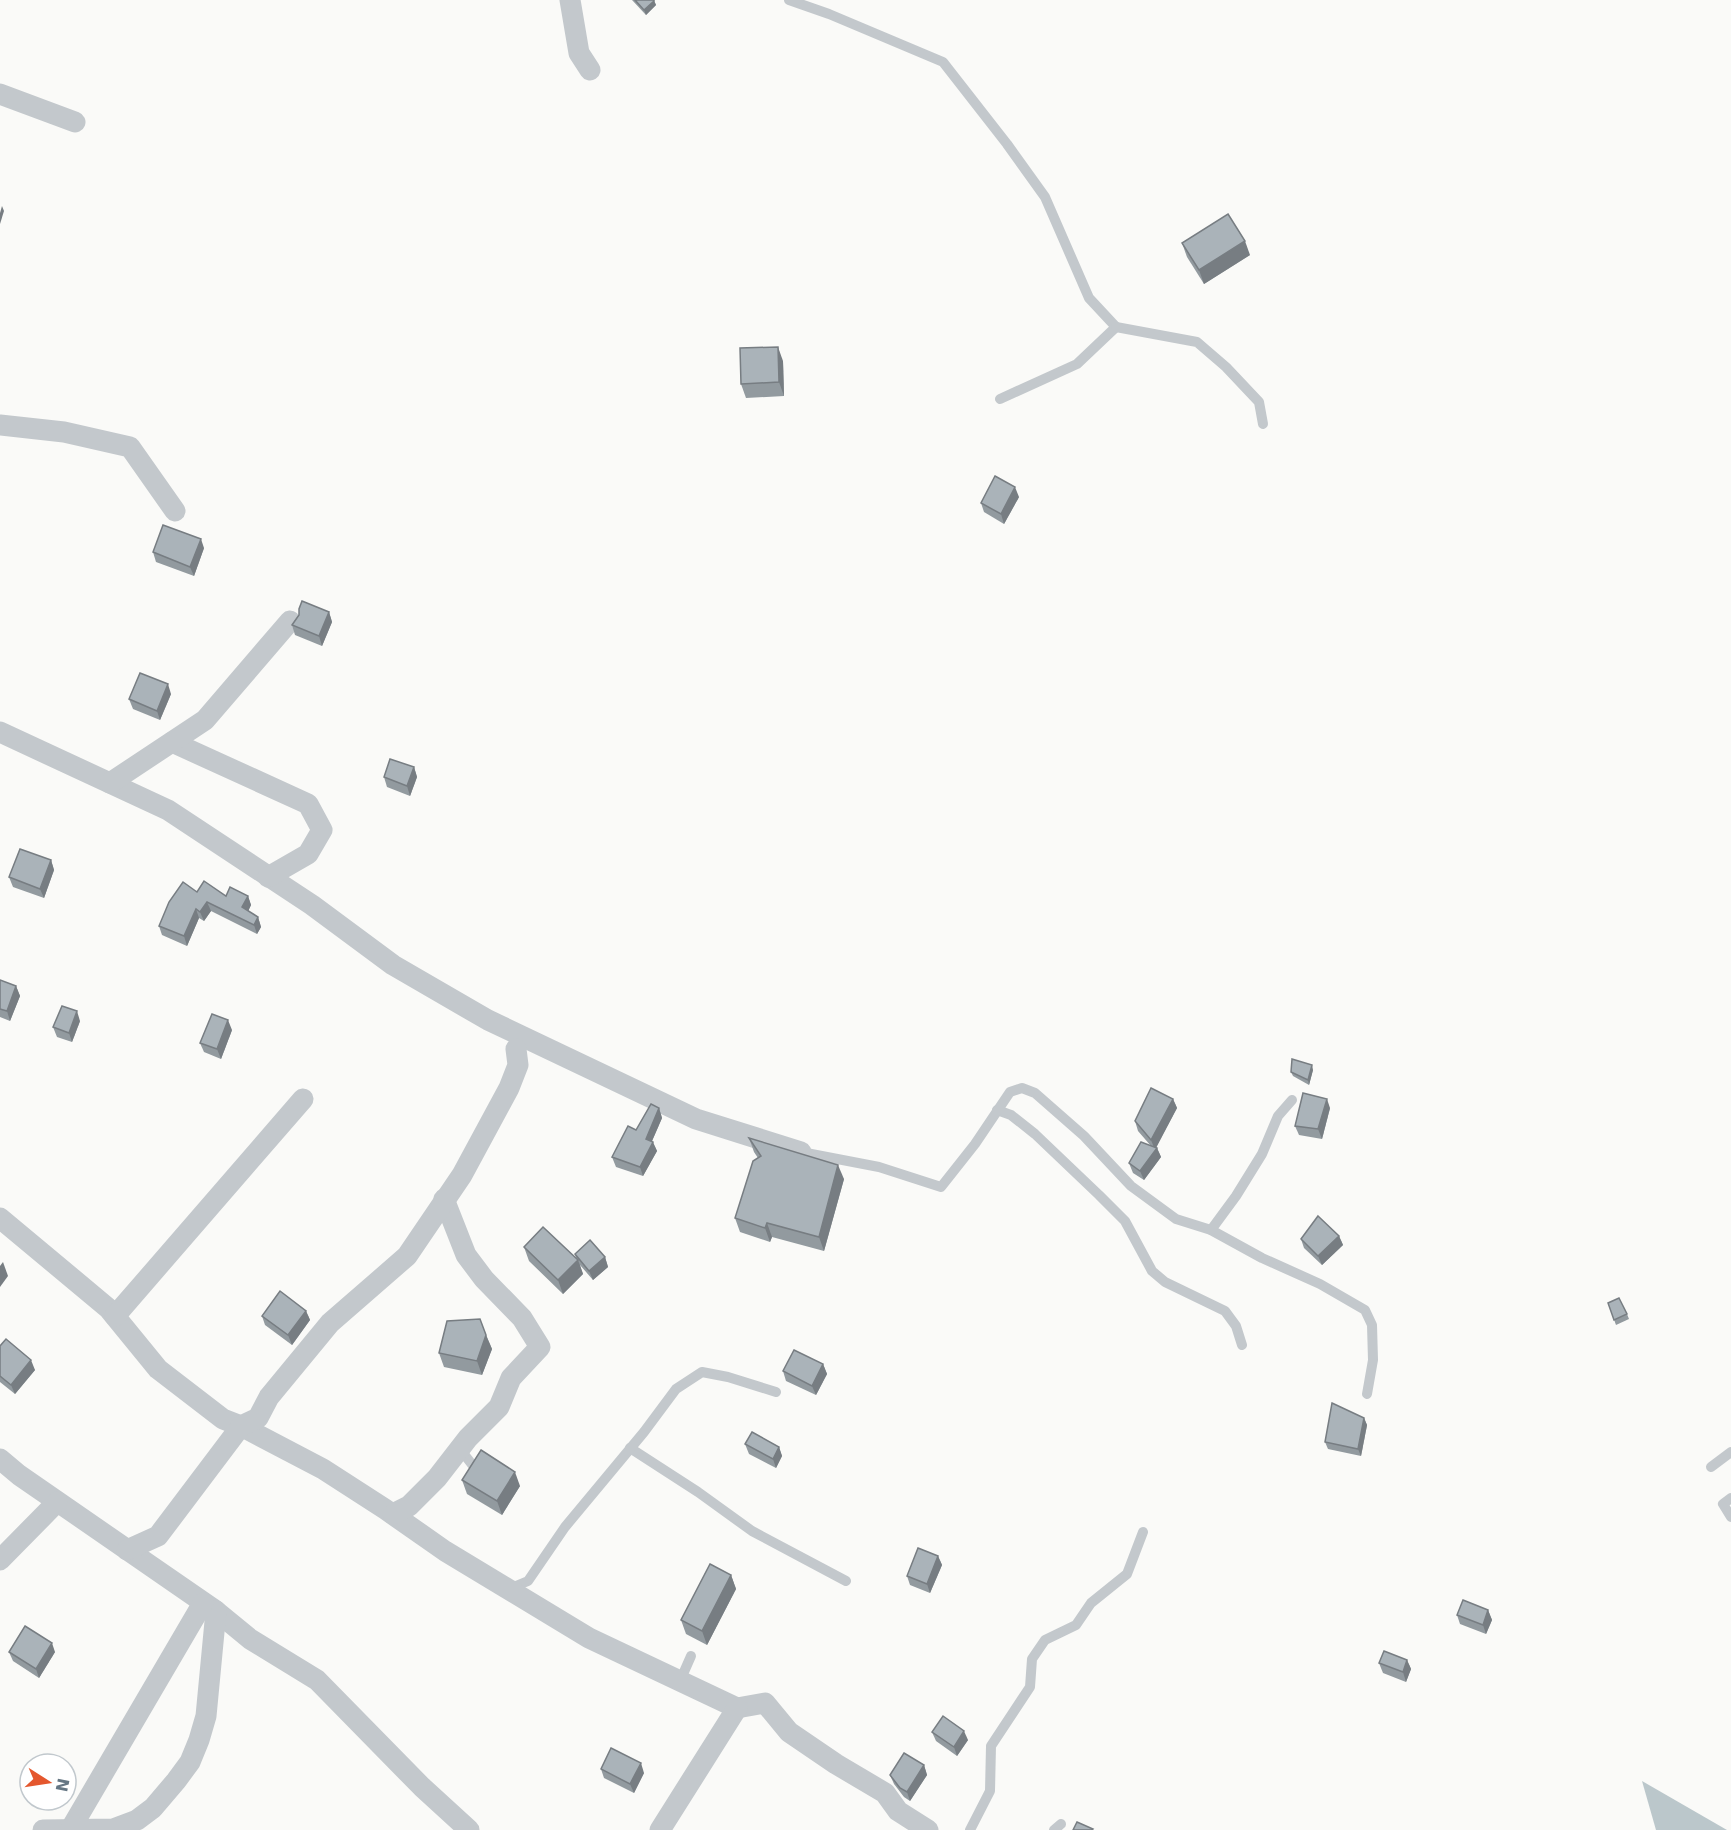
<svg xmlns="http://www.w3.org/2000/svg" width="1731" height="1830" viewBox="0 0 1731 1830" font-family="'DejaVu Sans',sans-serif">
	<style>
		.water { fill: #bbc7cb }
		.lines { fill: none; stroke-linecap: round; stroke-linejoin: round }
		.service { stroke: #c3c8cc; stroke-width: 10 }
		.minor { stroke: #c3c8cc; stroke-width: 21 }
		.wall { fill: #929a9f }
		.shaded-wall { fill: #777d82 }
		.building { fill: #aab3b9; stroke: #777d82; stroke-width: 1.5 }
	</style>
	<rect width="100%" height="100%" fill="#fafaf8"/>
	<path class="water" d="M1642,1781L1727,1830H1656Z"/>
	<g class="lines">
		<g class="service">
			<path d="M789,0L829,14L943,62L1007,144L1045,197L1089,298L1116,327L1077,364L1000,399"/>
			<path d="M1116,327L1197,342L1226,367L1259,402L1263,424"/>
			<path d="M997,1110L1011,1115L1035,1134L1099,1195L1125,1221L1152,1271L1165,1282L1225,1311L1236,1326L1242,1345"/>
			<path d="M801,1152L879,1167L941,1187L975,1144L1010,1092L1022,1088L1035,1093L1084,1136L1131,1186L1176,1219L1211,1230L1262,1258L1320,1284L1365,1310L1372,1325L1373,1360L1367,1394"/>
			<path d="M1211,1230L1236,1196L1262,1154L1278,1116L1292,1100"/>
			<path d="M630,1448L698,1492L752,1531L846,1581"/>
			<path d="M460,1449L474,1467"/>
			<path d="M1711,1467L1731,1452"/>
			<path d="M1731,1498L1723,1504L1731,1517"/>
			<path d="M509,1589L528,1581L565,1527L644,1432L676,1389L702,1372L728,1377L776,1392"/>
			<path d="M680,1681L691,1656"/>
			<path d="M970,1830L990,1791L991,1746L1030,1687L1032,1659L1045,1640L1076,1625L1091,1603L1127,1574L1143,1532"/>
			<path d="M1054,1830L1061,1824"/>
		</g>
		<g class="minor">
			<path d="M570,0L579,53L590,70"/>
			<path d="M0,94L75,122"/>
			<path d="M0,425L64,432L130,447L175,511"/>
			<path d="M0,732L168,810L312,905L393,965L488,1020L696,1119L801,1152"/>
			<path d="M172,742L308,804L322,830L308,854L268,877"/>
			<path d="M110,783L205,720L290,621"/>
			<path d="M0,1218L109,1309L158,1369L223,1419L241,1426L323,1469L385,1509L445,1551L589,1638L737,1708L765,1703L789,1732L836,1764L885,1793L898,1811L928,1830"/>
			<path d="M115,1316L303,1099"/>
			<path d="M0,1459L19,1475L216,1611L250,1639L317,1680L422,1787L469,1830"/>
			<path d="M393,1514L409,1506L437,1478L468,1438L499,1407L511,1378L540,1347L522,1318L484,1279L466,1255L444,1199"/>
			<path d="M127,1550L158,1536L241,1426L258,1418L269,1397L330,1323L407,1256L462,1175L509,1088L518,1065L516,1049"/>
			<path d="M0,1560L57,1502"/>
			<path d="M43,1830L113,1829L137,1820L153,1808L176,1781L190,1762L199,1740L206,1716L216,1611"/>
			<path d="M70,1830L203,1603"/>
			<path d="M660,1830L737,1708"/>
		</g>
	</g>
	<g class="wall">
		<path d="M632,0H654L656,5L646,15Z"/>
		<path d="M1182,243L1250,255L1204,284L1187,257Z"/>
		<path d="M783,361L784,396L746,398L741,384Z"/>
		<path d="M1019,497L1004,524L984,512L981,503Z"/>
		<path d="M204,548L194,576L156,562L153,552Z"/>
		<path d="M329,612L332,622L322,646L295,635L292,625L299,615Z"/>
		<path d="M171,694L160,720L133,709L129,699Z"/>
		<path d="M414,767L417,777L410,796L387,787L384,777Z"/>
		<path d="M51,860L54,870L44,898L13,887L9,877Z"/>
		<path d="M197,892L226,896H248L251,905L248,911L258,917L261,927L257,934L211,911L204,921L199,918L187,946L162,935L159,926Z"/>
		<path d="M0,980L16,986L20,996L10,1021L0,1017Z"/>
		<path d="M80,1021L72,1042L57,1037L53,1027Z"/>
		<path d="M232,1030L221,1059L204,1052L200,1043Z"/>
		<path d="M1313,1070L1309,1085L1293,1076L1291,1072Z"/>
		<path d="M1173,1099L1177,1108L1156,1147L1157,1148L1161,1157L1144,1180L1133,1173L1129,1163L1151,1146L1138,1131L1135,1121Z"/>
		<path d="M659,1108L662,1118L652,1141L657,1151L643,1176L616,1167L612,1157L636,1130Z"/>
		<path d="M1330,1108L1322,1139L1299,1135L1295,1126Z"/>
		<path d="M749,1138L844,1179L824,1251L772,1237L770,1242L740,1232L735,1218L758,1158L754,1152Z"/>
		<path d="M1339,1236L1343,1245L1322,1265L1304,1248L1301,1239Z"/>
		<path d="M524,1247L576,1258L575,1254L605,1257L608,1267L593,1280L580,1265L583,1274L563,1294L529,1261Z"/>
		<path d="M1608,1303L1627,1314L1629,1319L1616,1325Z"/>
		<path d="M306,1311L310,1320L292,1345L265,1325L262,1316Z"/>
		<path d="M486,1335L492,1349L482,1375L444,1367L439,1353Z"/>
		<path d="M0,1346L35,1370L15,1394L0,1382Z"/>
		<path d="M823,1364L827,1374L816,1395L786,1381L783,1371Z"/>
		<path d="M1364,1418L1367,1425L1361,1456L1328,1449L1325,1442Z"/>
		<path d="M745,1444L779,1447L782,1456L776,1468L749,1454Z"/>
		<path d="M462,1480L520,1486L502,1515L467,1494Z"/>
		<path d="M938,1556L942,1565L930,1593L910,1585L907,1576Z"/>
		<path d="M731,1575L736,1589L707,1645L686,1634L681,1620Z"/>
		<path d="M1488,1610L1492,1620L1486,1634L1460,1624L1457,1615Z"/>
		<path d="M9,1652H55L39,1678L13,1661Z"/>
		<path d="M1407,1660L1411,1669L1406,1682L1383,1673L1379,1663Z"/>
		<path d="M932,1732L968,1740L957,1756L936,1741Z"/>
		<path d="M924,1765L927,1775L910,1801L904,1797L894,1784L890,1775Z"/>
		<path d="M601,1769L644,1773L634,1793L604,1778Z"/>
	</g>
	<g class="shaded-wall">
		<path d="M654,1L656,5L646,15L644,10Z"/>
		<path d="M2,206L4,211L0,224V213Z"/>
		<path d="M1245,241L1250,255L1204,284L1199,270Z"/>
		<path d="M778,347L783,361L784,396L779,382Z"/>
		<path d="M1015,487L1019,497L1004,524L1001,514Z"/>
		<path d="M201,539L204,548L194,576L190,567Z"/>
		<path d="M329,612L332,622L322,646L319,636Z"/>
		<path d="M168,684L171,694L160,720L157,711Z"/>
		<path d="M414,767L417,777L410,796L407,786Z"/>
		<path d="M51,860L54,870L44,898L40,889Z"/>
		<path d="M248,896L251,905L246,916L242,907Z"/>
		<path d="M207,902L211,911L204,921L200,912Z"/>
		<path d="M196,909L199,918L187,946L184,936Z"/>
		<path d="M258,917L261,927L257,934L254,925Z"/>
		<path d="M16,986L20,996L10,1021L7,1011Z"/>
		<path d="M77,1011L80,1021L72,1042L69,1033Z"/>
		<path d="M228,1020L232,1030L221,1059L217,1049Z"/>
		<path d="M1312,1065L1313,1070L1309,1085L1308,1080Z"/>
		<path d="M1173,1099L1177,1108L1155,1150L1151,1140Z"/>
		<path d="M1327,1099L1330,1108L1322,1139L1318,1129Z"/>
		<path d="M659,1108L662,1118L649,1148L646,1139Z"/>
		<path d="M653,1142L657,1151L643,1176L640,1167Z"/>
		<path d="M1157,1148L1161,1157L1144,1180L1140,1171Z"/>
		<path d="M838,1165L844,1179L824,1251L819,1237Z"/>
		<path d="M767,1223L772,1237L770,1242L765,1228Z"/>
		<path d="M1339,1236L1343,1245L1322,1265L1318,1256Z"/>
		<path d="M605,1257L608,1267L593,1280L589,1271Z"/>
		<path d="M578,1260L583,1274L563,1294L558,1280Z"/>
		<path d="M3,1262L8,1276L0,1287V1266Z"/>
		<path d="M306,1311L310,1320L292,1345L288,1335Z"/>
		<path d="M486,1335L492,1349L482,1375L477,1361Z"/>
		<path d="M31,1360L35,1370L15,1394L11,1385Z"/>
		<path d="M823,1364L827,1374L816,1395L812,1386Z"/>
		<path d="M1364,1418L1367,1425L1361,1456L1358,1449Z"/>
		<path d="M779,1447L782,1456L776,1468L773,1459Z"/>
		<path d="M515,1472L520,1486L502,1515L497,1501Z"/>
		<path d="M938,1556L942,1565L930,1593L927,1584Z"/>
		<path d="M731,1575L736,1589L707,1645L702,1631Z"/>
		<path d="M1488,1610L1492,1620L1486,1634L1483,1625Z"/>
		<path d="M52,1643L55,1652L39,1678L36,1669Z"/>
		<path d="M1407,1660L1411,1669L1406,1682L1403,1672Z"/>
		<path d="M964,1731L968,1740L957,1756L954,1747Z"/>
		<path d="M641,1763L644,1773L634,1793L630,1784Z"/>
		<path d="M924,1765L927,1775L910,1801L907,1792Z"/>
	</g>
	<g class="building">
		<path d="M635,0H654V1L644,10Z"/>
		<path d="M1228,214L1245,241L1199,270L1182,243Z"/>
		<path d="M778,347L779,382L741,384L740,348Z"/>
		<path d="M995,476L1015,487L1001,514L981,503Z"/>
		<path d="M163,525L201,539L190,567L153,552Z"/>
		<path d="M302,601L329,612L319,636L292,625L299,615V609Z"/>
		<path d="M140,673L168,684L157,711L129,699Z"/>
		<path d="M390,759L414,767L407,786L384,777Z"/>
		<path d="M20,849L51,860L40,889L9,877Z"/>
		<path d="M204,881L226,896L230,887L248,896L242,907L258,917L254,925L207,902L200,912L196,909L184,936L159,926L169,902L183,882L197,892Z"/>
		<path d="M0,980L16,986L7,1011L0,1009Z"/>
		<path d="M62,1006L77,1011L69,1033L53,1027Z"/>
		<path d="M212,1014L228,1020L217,1049L200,1043Z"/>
		<path d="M1292,1059L1312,1065L1308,1080L1291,1072Z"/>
		<path d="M1151,1088L1173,1099L1151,1140L1135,1121Z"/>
		<path d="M1303,1093L1327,1099L1318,1129L1295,1126Z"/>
		<path d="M651,1104L659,1108L646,1139L653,1142L640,1167L612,1157L628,1126L636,1130Z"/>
		<path d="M749,1138L838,1165L819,1237L767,1223L765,1228L735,1218L753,1161L761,1156Z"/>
		<path d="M1141,1142L1157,1148L1140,1171L1129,1163Z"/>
		<path d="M1318,1216L1339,1236L1318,1256L1301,1239Z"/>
		<path d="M543,1227L578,1260L558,1280L524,1247Z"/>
		<path d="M590,1240L605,1257L589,1271L575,1254Z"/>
		<path d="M280,1291L306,1311L288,1335L262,1316Z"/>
		<path d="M1619,1298L1627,1314L1614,1320L1608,1303Z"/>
		<path d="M480,1319L486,1335L477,1361L439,1353L447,1321Z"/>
		<path d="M6,1339L31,1360L11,1385L0,1376V1346Z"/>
		<path d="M794,1350L823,1364L812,1386L783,1371Z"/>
		<path d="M1332,1403L1364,1418L1358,1449L1325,1442Z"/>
		<path d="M752,1432L779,1447L773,1459L745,1444Z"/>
		<path d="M481,1450L515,1472L497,1501L462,1480Z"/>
		<path d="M918,1548L938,1556L927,1584L907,1576Z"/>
		<path d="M710,1564L731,1575L702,1631L681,1620Z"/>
		<path d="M1463,1600L1488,1610L1483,1625L1457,1615Z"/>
		<path d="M25,1626L52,1643L36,1669L9,1652Z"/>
		<path d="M1384,1651L1407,1660L1403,1672L1379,1663Z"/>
		<path d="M943,1716L964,1731L954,1747L932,1732Z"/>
		<path d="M611,1748L641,1763L630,1784L601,1769Z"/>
		<path d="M904,1753L924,1765L907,1792L900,1788L890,1775Z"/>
		<path d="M1077,1822L1093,1829L1092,1830H1073Z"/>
	</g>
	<g transform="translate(48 1782) rotate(102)"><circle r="28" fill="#ffffff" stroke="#c1c8cd" stroke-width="1.5"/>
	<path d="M0-4.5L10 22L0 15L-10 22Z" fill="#e4572e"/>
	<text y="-9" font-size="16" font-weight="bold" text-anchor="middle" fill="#657683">N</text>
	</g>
</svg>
